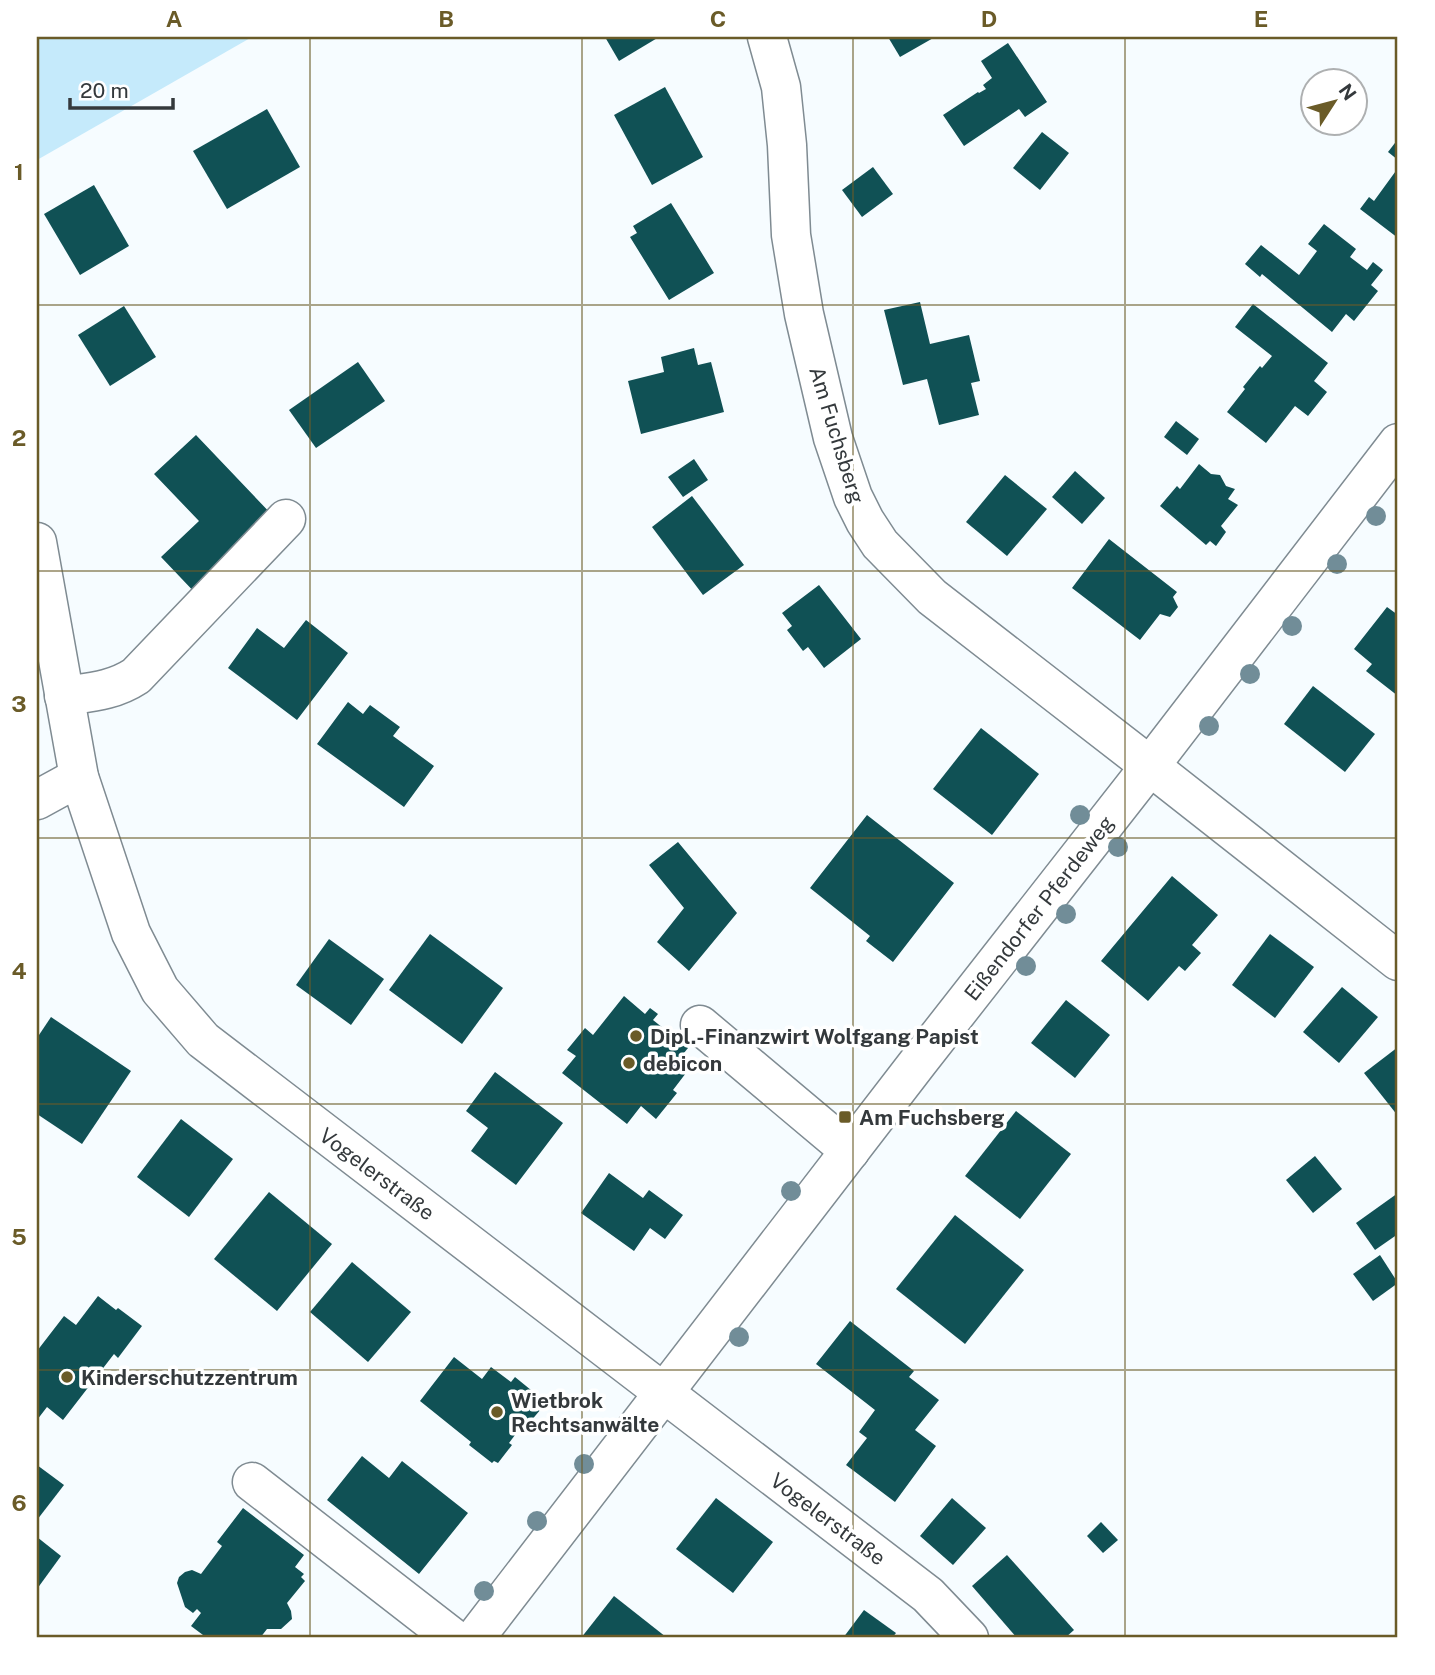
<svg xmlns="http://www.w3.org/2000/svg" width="1435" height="1675" viewBox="0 0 1435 1675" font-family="'Public Sans',sans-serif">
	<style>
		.green { fill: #c5eafb }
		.building { fill: #105155 }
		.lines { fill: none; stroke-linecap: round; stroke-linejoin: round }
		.minor-casing { stroke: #7f8b92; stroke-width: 41 }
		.minor { stroke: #fff; stroke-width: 38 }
		.tree { fill: #718d98 }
		.grid { fill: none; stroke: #6a5b28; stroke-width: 2; stroke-opacity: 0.55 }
		.poi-dot { fill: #6a5b28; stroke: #fff; stroke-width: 2.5 }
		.labels { text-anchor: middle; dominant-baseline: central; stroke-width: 7; stroke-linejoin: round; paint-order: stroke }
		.street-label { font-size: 21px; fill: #34393c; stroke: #fff }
		.poi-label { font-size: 21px; font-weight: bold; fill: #34393c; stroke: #fff; text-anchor: start }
		.neatline { fill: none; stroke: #6a5b28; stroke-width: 2.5 }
		.grid-label { font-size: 23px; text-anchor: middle; font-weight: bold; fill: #6a5b28 }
	</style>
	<rect width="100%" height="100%" fill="#f6fcff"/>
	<path class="green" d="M37,37H252L37,160Z"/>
	<g class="building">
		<path d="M605,37H659L619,61Z"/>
		<path d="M888,37H935L900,57Z"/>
		<path d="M1008,43L1047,102L1025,117L1019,109L964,146L943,115L978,92L979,93L986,89L983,85L992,78L981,61Z"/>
		<path d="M665,87L703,157L652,185L614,115Z"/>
		<path d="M267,109L300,167L227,209L193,151Z"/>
		<path d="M1042,132L1069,153L1040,190L1013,168Z"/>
		<path d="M1398,139V160L1388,152Z"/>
		<path d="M873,167L893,194L862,217L842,190Z"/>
		<path d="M1398,168V238L1360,209L1369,197L1374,201Z"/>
		<path d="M94,185L129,246L80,275L44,214Z"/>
		<path d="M671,203L714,273L669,300L630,237L637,233L633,226Z"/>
		<path d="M1324,224L1356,249L1350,257L1367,270L1373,262L1383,270L1371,285L1378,291L1354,321L1346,314L1332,332L1262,274L1260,277L1245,264L1261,245L1299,275L1317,251L1308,244Z"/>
		<path d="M920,302L930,344L969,335L980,381L971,383L979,415L939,425L927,379L903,385L884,310Z"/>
		<path d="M1253,304L1328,363L1314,381L1327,392L1308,416L1295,406L1266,443L1227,412L1245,389L1243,387L1260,366L1262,368L1272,356L1235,327Z"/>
		<path d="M124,306L156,357L110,386L78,335Z"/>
		<path d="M694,348L698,365L711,362L724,412L641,434L628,381L664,372L661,357Z"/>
		<path d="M358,362L385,401L316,448L289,410Z"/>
		<path d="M1176,421L1199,439L1187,455L1164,437Z"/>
		<path d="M196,435L275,518L200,598L161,557L199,521L154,474Z"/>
		<path d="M694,459L708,480L683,497L668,477Z"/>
		<path d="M1199,464L1211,474L1220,475L1226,486L1235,489L1228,499L1238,505L1221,526L1226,532L1216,546L1210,541L1206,545L1160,506L1177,486L1180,489Z"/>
		<path d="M1075,471L1105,498L1082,524L1052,497Z"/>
		<path d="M1005,475L1047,509L1007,556L966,522Z"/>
		<path d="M692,496L744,565L703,595L652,527Z"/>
		<path d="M1109,539L1177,592L1173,597L1178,607L1170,617L1160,614L1140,640L1072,588Z"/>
		<path d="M819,585L861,639L824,668L808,647L803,651L787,630L792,626L782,613Z"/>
		<path d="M1387,607L1398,615V696L1366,671L1372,664L1354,649Z"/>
		<path d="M306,620L348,653L297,720L228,668L257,628L284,648Z"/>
		<path d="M1313,686L1375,734L1345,772L1284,724Z"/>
		<path d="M348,702L363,714L370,705L400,727L393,736L434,766L404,807L317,744Z"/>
		<path d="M981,728L1039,774L992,835L933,789Z"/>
		<path d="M867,815L954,883L893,962L866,941L870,936L810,888Z"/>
		<path d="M678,842L737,913L689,971L657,942L684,908L649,865Z"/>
		<path d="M1172,876L1218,915L1192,945L1201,953L1185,971L1179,966L1148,1001L1101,961Z"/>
		<path d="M430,934L503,988L462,1044L389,990Z"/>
		<path d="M1270,934L1314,967L1275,1018L1232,985Z"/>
		<path d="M329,939L384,979L351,1025L296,985Z"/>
		<path d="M1342,987L1378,1017L1339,1063L1303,1032Z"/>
		<path d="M624,996L645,1014L650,1008L658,1014L653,1020L688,1048L675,1064L686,1073L673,1090L677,1093L656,1119L641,1106L627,1124L562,1073L576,1056L567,1050L585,1028L593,1035Z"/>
		<path d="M1066,1000L1110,1035L1075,1078L1031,1043Z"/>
		<path d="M51,1017L131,1071L82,1144L37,1114V1038Z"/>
		<path d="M1398,1047V1116L1364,1073Z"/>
		<path d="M495,1072L563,1123L516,1185L471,1151L488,1128L466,1111Z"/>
		<path d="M1016,1111L1071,1154L1020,1219L965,1176Z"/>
		<path d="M181,1119L233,1159L189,1217L137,1177Z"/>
		<path d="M1315,1156L1342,1189L1313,1213L1286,1180Z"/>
		<path d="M609,1173L643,1198L649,1190L683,1215L665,1239L650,1228L634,1251L581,1213Z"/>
		<path d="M269,1192L332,1244L277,1311L214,1259Z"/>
		<path d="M1398,1193V1234L1375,1250L1356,1223Z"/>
		<path d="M955,1215L1024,1270L965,1344L896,1289Z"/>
		<path d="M1380,1255L1398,1283L1373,1301L1353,1274Z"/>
		<path d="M352,1262L411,1312L368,1362L310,1312Z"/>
		<path d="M98,1296L116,1310L118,1308L142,1326L118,1358L114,1354L63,1420L47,1407L37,1420V1351L64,1316L76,1325Z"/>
		<path d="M850,1321L914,1371L909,1377L939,1400L915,1430L936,1446L895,1502L846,1465L867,1438L859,1432L875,1410L816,1364Z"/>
		<path d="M454,1357L482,1379L491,1367L511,1382L515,1377L542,1399L537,1405L541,1409L530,1422L527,1419L509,1443L512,1445L498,1463L494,1461L492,1463L469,1445L471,1442L420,1401Z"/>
		<path d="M362,1456L389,1478L402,1461L468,1513L419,1574L327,1500Z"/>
		<path d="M37,1465L64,1485L37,1520Z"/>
		<path d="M716,1498L773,1542L733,1593L676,1549Z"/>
		<path d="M952,1498L986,1528L953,1565L920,1536Z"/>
		<path d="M243,1508L304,1555L295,1567L304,1574L301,1577L305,1581L287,1603L291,1611L292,1619L281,1629H267L260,1638H207L191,1626L201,1613L197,1609L193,1613L185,1607L177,1583L179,1577L185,1572L192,1570L201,1574L222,1546L217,1542Z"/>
		<path d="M1101,1522L1118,1540L1103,1553L1087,1536Z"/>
		<path d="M37,1537L61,1556L37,1589Z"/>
		<path d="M1007,1555L1074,1630L1065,1638H1017L972,1586Z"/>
		<path d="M614,1596L666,1637L665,1638H581Z"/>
		<path d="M864,1610L896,1633L892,1638H843Z"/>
	</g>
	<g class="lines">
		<g class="minor-casing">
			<g id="minor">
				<path d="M767,37L781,87L787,145L791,235L804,314L833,438L853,497L865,521L880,544L932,597L1150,766L1398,961"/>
				<path d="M37,542L79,777L131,933L160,990L203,1040L928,1595L969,1638"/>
				<path d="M64,696C91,692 113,691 136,676L286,519"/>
				<path d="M37,800L79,777"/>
				<path d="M700,1025L850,1151"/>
				<path d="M252,1482L453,1638"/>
				<path d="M475,1638L919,1061L1150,766L1398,443"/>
			</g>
		</g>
		<use href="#minor" class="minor"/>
	</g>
	<g class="tree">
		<circle cx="1376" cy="516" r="10"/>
		<circle cx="1337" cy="564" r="10"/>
		<circle cx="1292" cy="626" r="10"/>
		<circle cx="1250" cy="674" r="10"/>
		<circle cx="1209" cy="726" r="10"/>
		<circle cx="1080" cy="815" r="10"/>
		<circle cx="1118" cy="847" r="10"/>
		<circle cx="1066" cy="914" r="10"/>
		<circle cx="1026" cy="966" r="10"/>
		<circle cx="791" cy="1191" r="10"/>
		<circle cx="739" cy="1337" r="10"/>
		<circle cx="584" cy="1464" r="10"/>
		<circle cx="537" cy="1521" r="10"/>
		<circle cx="484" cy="1591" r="10"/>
	</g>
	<path class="grid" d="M310,37V1638M582,37V1638M853,37V1638M1125,37V1638M37,305H1398M37,571H1398M37,838H1398M37,1104H1398M37,1370H1398"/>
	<g class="poi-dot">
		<circle cx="636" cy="1036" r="7"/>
		<circle cx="629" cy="1063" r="7"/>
		<rect x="838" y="1110" width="14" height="14" rx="3.5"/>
		<circle cx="67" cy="1377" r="7"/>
		<circle cx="497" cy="1412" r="7"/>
	</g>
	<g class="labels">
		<g class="street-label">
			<text transform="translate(837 435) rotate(73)">Am Fuchsberg</text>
			<text transform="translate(1039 908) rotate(-52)">Eißendorfer Pferdeweg</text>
			<text transform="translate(377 1174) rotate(37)">Vogelerstraße</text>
			<text transform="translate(828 1519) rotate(37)">Vogelerstraße</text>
		</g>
		<g class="poi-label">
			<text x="650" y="1036">Dipl.-Finanzwirt Wolfgang Papist</text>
			<text x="643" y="1063">debicon</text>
			<text x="859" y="1117">Am Fuchsberg</text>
			<text x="81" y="1377">Kinderschutzzentrum</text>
			<text x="511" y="1400">Wietbrok<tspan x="511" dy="24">Rechtsanwälte</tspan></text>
		</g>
	</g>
	<rect width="1435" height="1675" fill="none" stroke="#ffffff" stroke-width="77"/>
	<g transform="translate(1334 102) rotate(54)"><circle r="33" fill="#ffffff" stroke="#aeb0b1" stroke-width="2"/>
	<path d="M0-5L12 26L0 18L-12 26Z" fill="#6a5b28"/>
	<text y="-10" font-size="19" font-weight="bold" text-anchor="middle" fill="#34393c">N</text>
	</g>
	<path d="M70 98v10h103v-10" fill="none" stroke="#34393c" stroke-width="3.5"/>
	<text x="80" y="98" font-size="21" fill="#34393c" stroke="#ffffff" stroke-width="5" paint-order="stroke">20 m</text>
	<rect x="38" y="38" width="1358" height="1598" class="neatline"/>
	<g class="grid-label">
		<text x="174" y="27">A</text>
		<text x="446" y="27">B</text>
		<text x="718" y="27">C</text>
		<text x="989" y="27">D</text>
		<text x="1261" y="27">E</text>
		<text x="19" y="180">1</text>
		<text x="19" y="446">2</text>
		<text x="19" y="712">3</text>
		<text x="19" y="979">4</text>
		<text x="19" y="1245">5</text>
		<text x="19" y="1511">6</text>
	</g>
</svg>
